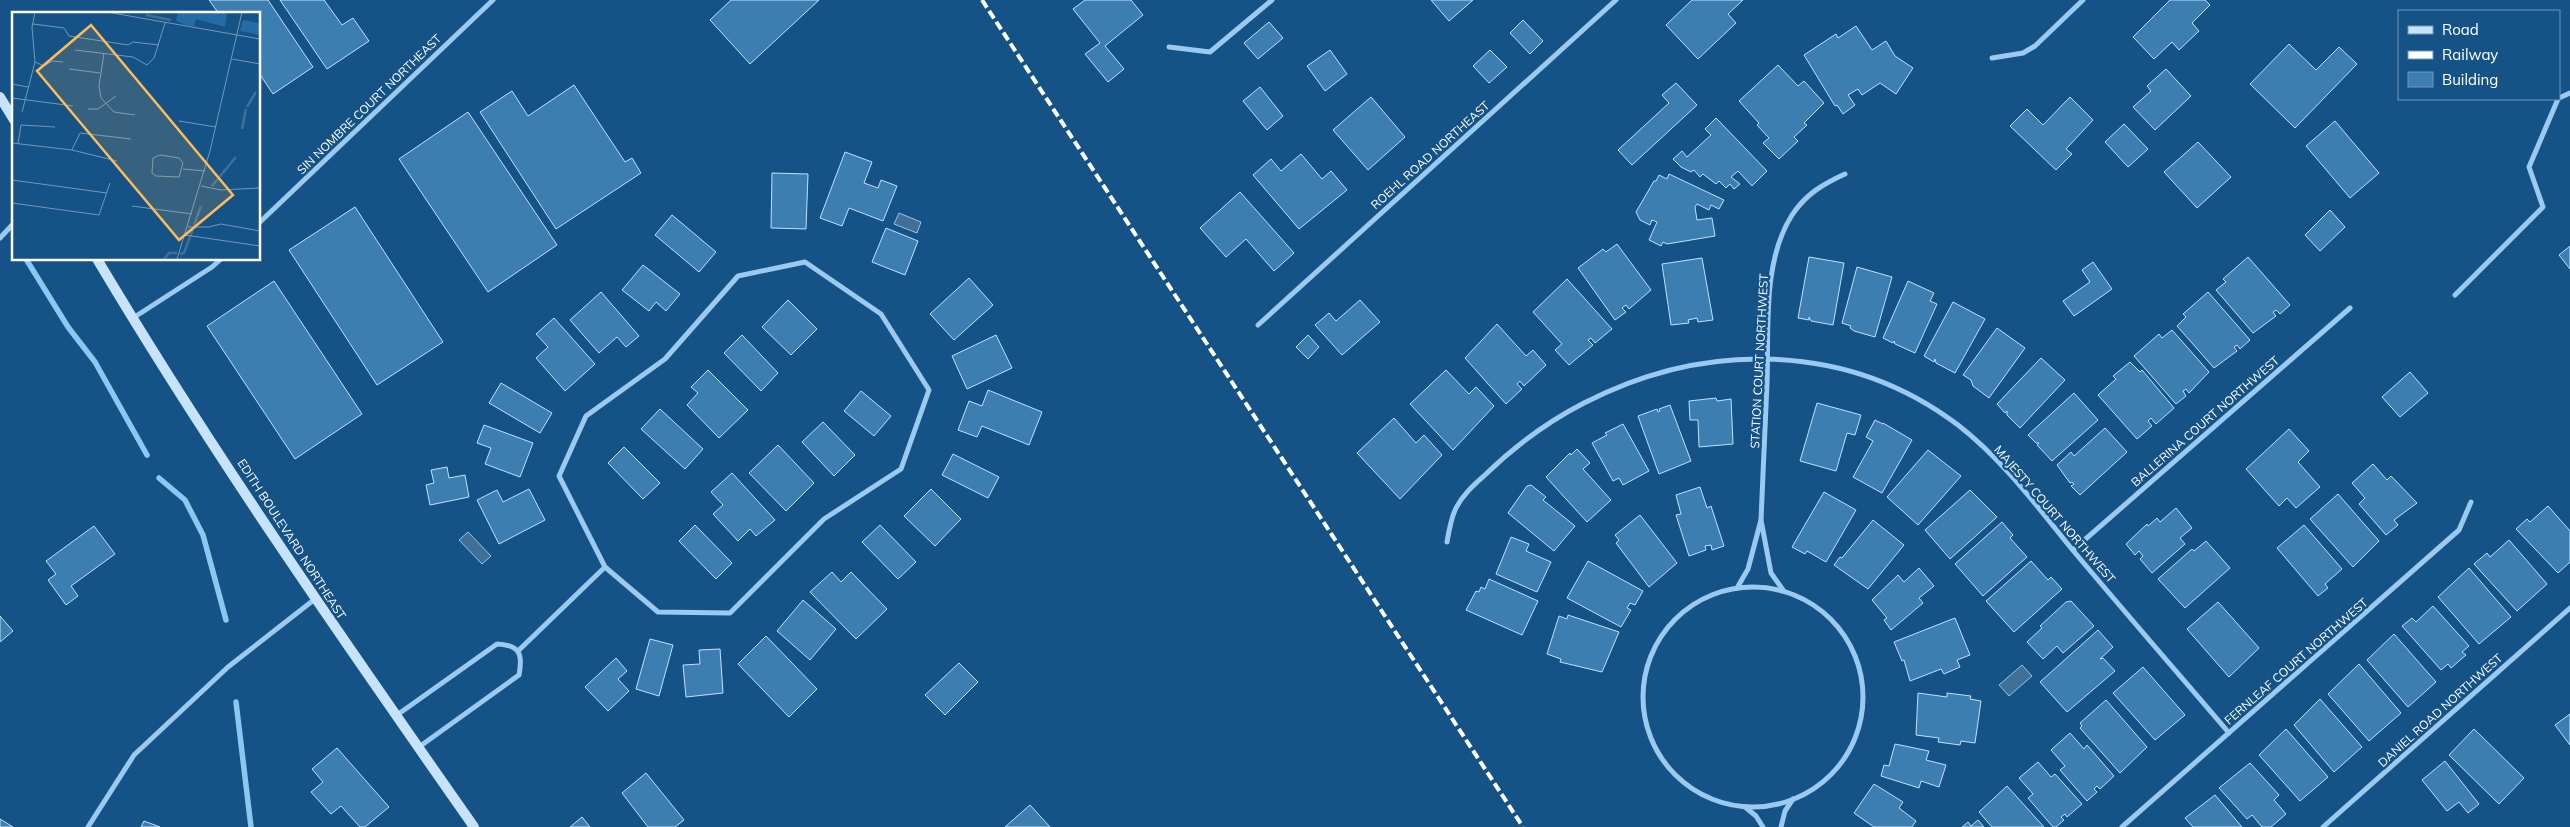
<svg xmlns="http://www.w3.org/2000/svg" width="2570" height="827" viewBox="0 0 2570 827" font-family="Mulish,sans-serif">
	<style>
		.water { fill: #416f96; stroke: #8cc7f2 }
		.lines { fill: none; stroke-linecap: round; stroke-linejoin: round }
		.stream { stroke: #8cc7f2; stroke-width: 5.5 }
		.building { fill: #3d7eb1; stroke: #c0e1fb }
		.street { stroke: #9acaef; stroke-width: 5 }
		.secondary { stroke: #c7e3fa; stroke-width: 10 }
		.rail { stroke: #fff; stroke-width: 4; stroke-dasharray: 9 4; stroke-linecap: butt }
		.labels { text-anchor: middle; dominant-baseline: central; stroke-width: 5; stroke-linejoin: round; paint-order: stroke }
		.street-label { font-size: 12px; fill: #fff; stroke: #155387 }
		.inset-river { fill: none; stroke: #416f96; stroke-width: 2.5 }
		.inset-road { fill: none; stroke: #7398b7; stroke-width: 1 }
		.view { fill: #ffbc58; fill-opacity: 0.15; stroke: #ffbc58; stroke-width: 2.5 }
		.inset-edge { fill: none; stroke: #fff; stroke-width: 2.5 }
	</style>
	<rect width="100%" height="100%" fill="#155387"/>
	<g class="water">
		<path d="M899,213L921,222L917,233L894,224Z"/>
		<path d="M468,532L491,556L482,564L459,540Z"/>
		<path d="M2022,665L2032,676L2009,696L1999,685Z"/>
	</g>
	<g class="lines">
		<g class="stream">
			<path d="M26,259L68,327L95,362L147,455"/>
			<path d="M159,478L185,500L203,535L226,620"/>
			<path d="M236,702L251,827"/>
		</g>
	</g>
	<g class="building">
		<path d="M209,0H268L313,67L273,94L259,73V14H219Z"/>
		<path d="M280,0H324L342,25L353,18L369,41L327,69Z"/>
		<path d="M731,0H819L750,64L710,20Z"/>
		<path d="M1085,0H1131L1143,15L1105,46L1124,69L1108,82L1085,54L1100,43L1073,9Z"/>
		<path d="M1431,0H1473L1449,21Z"/>
		<path d="M1692,0H1743L1728,14L1736,23L1698,59L1666,25Z"/>
		<path d="M2170,0H2205L2210,5L2192,23L2199,31L2179,50L2172,42L2154,59L2133,37Z"/>
		<path d="M1523,20L1543,41L1530,54L1510,33Z"/>
		<path d="M1269,22L1283,38L1258,59L1244,43Z"/>
		<path d="M1856,26L1872,50L1886,41L1895,56L1913,68L1896,94L1880,83L1862,95L1858,89L1848,95L1855,105L1843,114L1837,105L1835,106L1804,55L1836,34L1838,38Z"/>
		<path d="M2289,44L2316,70L2339,47L2357,64L2295,128L2250,84Z"/>
		<path d="M1330,50L1347,74L1325,91L1307,66Z"/>
		<path d="M1490,50L1507,67L1489,83L1473,66Z"/>
		<path d="M1778,65L1798,86L1804,81L1824,103L1804,123L1807,125L1794,137L1798,141L1779,159L1763,143L1769,138L1757,125L1759,123L1739,101Z"/>
		<path d="M2166,69L2191,96L2155,130L2133,107L2151,91L2147,86Z"/>
		<path d="M1676,83L1697,105L1632,165L1618,150L1669,103L1662,95Z"/>
		<path d="M574,85L625,162L632,158L641,173L556,229L480,112L512,91L528,116Z"/>
		<path d="M1260,87L1283,116L1267,130L1243,101Z"/>
		<path d="M1371,97L1405,137L1368,170L1333,130Z"/>
		<path d="M2070,97L2093,120L2066,149L2072,154L2056,170L2010,126L2027,109L2043,125Z"/>
		<path d="M468,112L557,245L488,292L399,159Z"/>
		<path d="M1716,118L1767,171L1752,186L1738,171L1731,177L1740,184L1734,189L1730,184L1726,188L1719,181L1716,184L1703,174L1700,177L1694,170L1691,172L1681,167L1673,159L1682,151L1687,157L1711,135L1705,129Z"/>
		<path d="M2335,121L2379,173L2350,198L2306,146Z"/>
		<path d="M2124,124L2148,149L2128,167L2105,142Z"/>
		<path d="M2198,142L2231,177L2197,208L2164,172Z"/>
		<path d="M845,152L872,162L864,183L878,188L881,180L897,186L883,221L849,208L842,226L820,218Z"/>
		<path d="M1301,154L1322,179L1331,171L1347,190L1299,229L1253,175L1271,159L1281,171Z"/>
		<path d="M772,173L808,174L806,229L771,228Z"/>
		<path d="M1669,174L1724,200L1719,209L1711,205L1709,210L1697,204L1695,207L1697,220L1712,218L1715,236L1667,244L1663,242L1661,246L1649,240L1657,222L1652,220L1650,225L1640,220L1636,212L1654,181H1656L1659,175L1667,179Z"/>
		<path d="M1240,192L1294,253L1274,271L1246,239L1226,257L1200,228Z"/>
		<path d="M355,207L443,342L377,385L289,250Z"/>
		<path d="M2330,210L2345,227L2320,251L2305,235Z"/>
		<path d="M672,215L716,252L699,272L655,235Z"/>
		<path d="M886,228L918,241L905,275L872,262Z"/>
		<path d="M1617,244L1651,290L1629,309L1626,305L1622,308L1626,312L1615,320L1578,268L1603,249L1606,252Z"/>
		<path d="M2570,246V269L2559,255Z"/>
		<path d="M1809,257L1844,263L1833,325L1811,321L1809,317V320L1798,318Z"/>
		<path d="M2248,257L2290,305L2280,314L2276,310L2273,312L2276,316L2253,333L2216,290L2226,282L2223,279Z"/>
		<path d="M1702,258L1713,320L1698,322L1697,318L1688,320L1689,323L1671,325L1662,264Z"/>
		<path d="M2093,262L2112,289L2074,316L2063,301L2090,282L2082,270Z"/>
		<path d="M643,265L680,294L666,311L656,302L649,311L622,290Z"/>
		<path d="M1857,267L1892,277L1875,337L1854,331L1850,328L1851,326L1842,323Z"/>
		<path d="M969,278L993,305L954,340L930,314Z"/>
		<path d="M1567,279L1612,329L1595,343L1591,338L1588,340L1593,345L1569,365L1555,350L1562,344L1533,312Z"/>
		<path d="M274,281L362,414L295,459L207,326Z"/>
		<path d="M1908,281L1934,293L1930,301L1937,304L1915,353L1895,344L1894,341L1893,343L1883,338Z"/>
		<path d="M601,292L639,336L626,347L617,337L599,353L570,320Z"/>
		<path d="M2208,292L2250,340L2240,349L2237,345L2234,347L2237,351L2214,368L2177,326L2186,317L2183,314Z"/>
		<path d="M788,300L817,329L791,355L762,327Z"/>
		<path d="M1360,300L1380,322L1342,355L1315,325L1329,313L1336,321Z"/>
		<path d="M1953,302L1985,319L1955,373L1936,363L1935,359L1934,362L1924,356Z"/>
		<path d="M554,318L595,364L565,391L536,358L548,347L536,334Z"/>
		<path d="M1497,324L1526,356L1533,350L1546,365L1524,386L1520,381L1517,384L1522,389L1506,404L1465,358Z"/>
		<path d="M1997,328L2025,348L1989,398L1973,386L1971,380L1963,375Z"/>
		<path d="M2172,330L2209,372L2189,393L2186,389L2183,391L2186,396L2176,404L2134,356L2159,334L2162,338Z"/>
		<path d="M742,335L778,373L761,391L724,353Z"/>
		<path d="M996,335L1012,368L967,389L952,356Z"/>
		<path d="M1308,335L1319,347L1308,359L1296,347Z"/>
		<path d="M2041,358L2065,380L2020,428L2007,415V411L2005,413L1997,404Z"/>
		<path d="M2130,362L2140,372L2142,370L2174,408L2156,424L2151,418L2148,421L2152,426L2137,439L2098,395L2116,379L2113,376Z"/>
		<path d="M708,370L748,410L719,438L687,405L698,393L691,387Z"/>
		<path d="M1446,370L1469,394L1476,387L1494,406L1453,450L1410,404Z"/>
		<path d="M2410,372L2428,393L2400,417L2382,397Z"/>
		<path d="M501,383L552,413L540,433L489,403Z"/>
		<path d="M988,390L1042,412L1029,445L982,426L977,437L958,430L969,401L982,406Z"/>
		<path d="M861,391L891,416L874,436L844,411Z"/>
		<path d="M2074,393L2098,420L2052,461L2037,445L2039,443H2036L2028,435Z"/>
		<path d="M1716,398L1717,401L1731,399L1733,444L1699,447L1698,420H1690L1689,401Z"/>
		<path d="M1817,403L1861,415L1855,435L1847,433L1836,471L1800,461Z"/>
		<path d="M1670,405L1691,461L1659,474L1638,416L1657,409L1658,412L1660,411L1659,409Z"/>
		<path d="M660,409L703,449L685,469L641,429Z"/>
		<path d="M1394,418L1416,443L1424,435L1442,455L1400,499L1357,453Z"/>
		<path d="M1875,420L1883,424V423L1912,440L1882,493L1853,477L1873,441L1866,437Z"/>
		<path d="M823,422L855,455L834,476L802,442Z"/>
		<path d="M1623,424L1649,471L1623,485L1619,478L1613,481L1592,443L1607,435L1605,433Z"/>
		<path d="M484,425L533,443L520,477L485,464L491,448L477,443Z"/>
		<path d="M2105,428L2127,452L2080,495L2071,486L2074,484L2072,482L2070,483L2057,465L2071,452L2074,456Z"/>
		<path d="M2289,429L2309,451L2298,462L2320,487L2296,508L2287,498L2279,506L2246,469Z"/>
		<path d="M778,445L814,483L786,511L749,473Z"/>
		<path d="M624,447L660,483L643,499L608,463Z"/>
		<path d="M1577,449L1590,463L1583,469L1611,500L1587,522L1546,477L1570,453L1571,455Z"/>
		<path d="M1928,450L1961,476L1918,525L1887,497Z"/>
		<path d="M953,454L999,477L988,498L942,475Z"/>
		<path d="M2373,464L2387,480L2391,476L2417,503L2394,520L2398,525L2386,535L2359,504L2365,498L2352,483Z"/>
		<path d="M447,467L449,478L465,475L469,497L430,505L426,485L434,483L431,470Z"/>
		<path d="M732,473L775,520L756,536L750,529L738,541L713,514L723,505L711,492Z"/>
		<path d="M1531,485L1546,497L1543,500L1575,526L1554,551L1508,513L1527,486Z"/>
		<path d="M1700,487L1707,508L1711,506L1724,546L1712,550L1711,545L1705,546L1706,550L1689,556L1676,515L1681,514L1676,495Z"/>
		<path d="M529,489L545,520L499,544L477,500L497,490L503,502Z"/>
		<path d="M931,489L961,519L935,546L904,516Z"/>
		<path d="M1970,490L1997,517L1950,559L1925,530Z"/>
		<path d="M1824,492L1856,510L1826,562L1807,551L1805,554L1792,547Z"/>
		<path d="M2338,494L2379,541L2353,567L2310,519Z"/>
		<path d="M2548,506L2570,531V562L2558,573L2516,529L2527,519L2530,522Z"/>
		<path d="M2176,508L2192,528L2180,538L2185,544L2152,573L2140,559L2143,556L2139,551L2135,555L2126,544L2147,524L2148,526L2157,518L2160,522Z"/>
		<path d="M1640,515L1677,563L1649,587L1616,543L1619,540L1615,535Z"/>
		<path d="M1873,520L1904,545L1868,589L1834,565L1840,557L1842,558Z"/>
		<path d="M2002,522L2013,535L2010,538L2027,557L1983,596L1955,564Z"/>
		<path d="M695,525L732,563L716,579L679,541Z"/>
		<path d="M880,525L916,562L898,579L862,542Z"/>
		<path d="M2304,525L2342,569L2325,584L2328,588L2318,596L2277,548Z"/>
		<path d="M94,526L115,554L71,586L78,596L66,605L48,580L56,574L46,561Z"/>
		<path d="M1511,537L1529,544L1526,551L1551,562L1537,592L1496,574Z"/>
		<path d="M2509,540L2547,584L2517,611L2474,564L2487,553L2490,557Z"/>
		<path d="M2206,541L2230,568L2185,608L2158,579L2192,549L2194,551Z"/>
		<path d="M1588,561L1643,591L1635,605L1630,603L1627,608L1631,610L1621,627L1567,598Z"/>
		<path d="M2031,561L2048,580L2051,577L2062,589L2014,632L1986,601Z"/>
		<path d="M1919,568L1934,586L1919,598L1923,603L1891,630L1884,620L1887,618L1872,600L1898,575L1904,582Z"/>
		<path d="M2469,568L2511,617L2479,644L2438,597Z"/>
		<path d="M832,572L841,582L851,572L887,609L856,639L810,592Z"/>
		<path d="M1489,579L1538,601L1522,635L1466,610L1476,591L1479,592L1481,587L1485,589Z"/>
		<path d="M803,600L836,629L810,660L777,631Z"/>
		<path d="M2071,601L2094,626L2063,653L2057,646L2043,659L2027,642L2042,628L2040,626L2066,602Z"/>
		<path d="M2218,602L2259,648L2229,677L2187,629Z"/>
		<path d="M2433,606L2469,646L2462,652L2466,655L2451,668L2448,664L2441,670L2402,626L2412,618L2416,622Z"/>
		<path d="M1568,615L1619,632L1602,672L1560,662L1561,659L1547,654L1559,616L1567,619Z"/>
		<path d="M0,616L13,631L0,642Z"/>
		<path d="M1955,618L1970,655L1957,660L1960,667L1944,674L1941,669L1910,681L1904,660L1902,661L1894,642Z"/>
		<path d="M2098,630L2113,647L2100,659L2103,658L2115,671L2067,712L2040,682Z"/>
		<path d="M2394,634L2436,682L2408,707L2367,660Z"/>
		<path d="M766,636L817,689L789,717L738,664Z"/>
		<path d="M650,639L673,645L659,696L636,689Z"/>
		<path d="M720,649L723,693L686,697L683,665L700,664L699,650Z"/>
		<path d="M616,658L627,671L618,679L629,691L608,711L585,687Z"/>
		<path d="M959,663L978,682L945,715L925,695Z"/>
		<path d="M2359,664L2401,713L2369,741L2328,694Z"/>
		<path d="M2143,667L2185,715L2155,740L2113,693Z"/>
		<path d="M1918,693L1947,697V693L1971,696L1970,699L1981,701L1975,743L1961,741L1960,745L1938,742L1939,738L1916,735Z"/>
		<path d="M2320,699L2362,747L2334,772L2294,725Z"/>
		<path d="M2106,700L2147,747L2120,773L2080,728L2082,726L2080,723Z"/>
		<path d="M2570,714V745L2555,725Z"/>
		<path d="M2286,729L2328,777L2300,801L2259,755Z"/>
		<path d="M2474,729L2524,778L2499,804L2449,755Z"/>
		<path d="M2070,733L2084,749L2087,745L2114,776L2100,789L2097,786L2094,789L2097,792L2087,801L2060,770L2065,766L2051,750Z"/>
		<path d="M1895,744L1929,751L1926,760L1946,765L1939,787L1921,781L1919,788L1881,776L1884,765L1889,766Z"/>
		<path d="M337,748L389,807L365,827H360L341,806L331,814L311,792L323,782L312,769Z"/>
		<path d="M2445,761L2479,804L2468,813L2459,802L2447,811L2422,780Z"/>
		<path d="M2038,762L2051,777L2055,774L2082,804L2067,817L2065,814L2061,817L2064,820L2056,827H2053L2028,798L2033,794L2019,778Z"/>
		<path d="M2250,763L2279,795L2274,800L2286,814L2271,827H2262L2252,815L2247,819L2219,788Z"/>
		<path d="M646,773L684,820L675,827H648L622,793Z"/>
		<path d="M1874,784L1903,802L1899,808L1916,821L1912,827H1874L1854,813Z"/>
		<path d="M2007,786L2044,827H1992L1979,812Z"/>
		<path d="M2215,795L2242,827H2193L2185,818Z"/>
		<path d="M1030,805L1050,827H1005Z"/>
		<path d="M582,817L590,827H570Z"/>
		<path d="M0,819L13,827H0Z"/>
		<path d="M1978,820L1984,827H1962L1968,822L1971,826Z"/>
		<path d="M144,821L160,827H141Z"/>
	</g>
	<g class="lines">
		<g class="street">
			<path d="M1169,47L1210,52L1272,0"/>
			<path d="M1992,58L2023,53L2035,46L2083,0"/>
			<path d="M2559,98L2570,93"/>
			<path d="M259,223L493,0"/>
			<path d="M0,238L14,223"/>
			<path d="M805,262L881,314L929,390L901,469L824,519L730,613L658,612L605,567L559,476L586,416L665,359L738,276Z"/>
			<path d="M2455,295L2543,207L2529,167L2558,99"/>
			<path d="M133,318L212,267L221,259"/>
			<path d="M1258,325L1616,0"/>
			<path d="M1761,520C1763,475 1765,429 1767,383C1769,330 1762,262 1792,215C1806,194 1823,184 1845,174"/>
			<path d="M1447,542C1449,530 1451,518 1456,508C1463,494 1475,484 1486,474C1516,445 1547,422 1584,403C1704,341 1847,341 1958,425C2002,459 2036,505 2071,548C2123,610 2176,671 2229,733"/>
			<path d="M2073,550L2350,308"/>
			<circle cx="1753" cy="697" r="110"/>
			<path d="M1737,588L1748,569L1761,520L1771,573L1783,590"/>
			<path d="M518,651L605,567"/>
			<path d="M397,715L497,644C520,645 523,654 519,675L419,747"/>
			<path d="M1745,807L1756,816L1763,827"/>
			<path d="M88,827L134,755L228,667L315,599"/>
			<path d="M1781,827L1785,811L1793,799"/>
			<path d="M2122,827L2459,530L2471,502"/>
			<path d="M2323,827L2570,608"/>
		</g>
		<g class="secondary">
			<path d="M0,97L14,120"/>
			<path d="M97,259C213,454 344,641 474,827"/>
		</g>
		<path class="rail" d="M982,0L1523,827"/>
	</g>
	<g class="labels">
		<g class="street-label">
			<text transform="translate(369 104) rotate(-44)">SIN NOMBRE COURT NORTHEAST</text>
			<text transform="translate(1430 155) rotate(-42)">ROEHL ROAD NORTHEAST</text>
			<text transform="translate(1759 361) rotate(-87)">STATION COURT NORTHWEST</text>
			<text transform="translate(2205 421) rotate(-41)">BALLERINA COURT NORTHWEST</text>
			<text transform="translate(2055 514) rotate(49)">MAJESTY COURT NORTHWEST</text>
			<text transform="translate(292 539) rotate(57)">EDITH BOULEVARD NORTHEAST</text>
			<text transform="translate(2296 661) rotate(-41)">FERNLEAF COURT NORTHWEST</text>
			<text transform="translate(2440 710) rotate(-42)">DANIEL ROAD NORTHWEST</text>
		</g>
	</g>
	<g transform="translate(12 12)">
		<rect width="248" height="248" fill="#155387"/>
		<path d="M166,0H215L213,15L184,7L182,14L174,13L164,9ZM231,8L247,11V23L228,19Z" fill="#246ca5"/>
		<path class="inset-river" d="M134,3L159,8M235,95L244,80M230,117L234,97M200,174L224,145M182,213L189,194M168,242L172,241L181,217M152,247L157,241H165"/>
		<path class="inset-road" d="M95,0L248,27M21,12L52,16L57,24L116,33L121,30L147,33M63,38L121,45L135,53M92,41L87,74L89,86L102,100L123,103M220,47L248,52M23,50L32,54L40,49L51,50M135,53L142,46L153,11M57,57L88,61M0,72L16,75M0,86L61,94M76,97H86L104,84M10,100L23,50L20,15L23,0M167,109L204,115M0,131L60,138L68,121L119,127M6,132L9,113L43,115M60,138L105,149M148,143L167,146L171,151L167,165L144,164L140,161L141,146ZM171,157L193,159M0,168L95,181M189,174L209,178L248,176M0,191L87,203L98,171M120,194L180,202M176,215H197L209,212L248,219M173,223L248,234M165,247L198,139L230,0"/>
		<path class="view" d="M79,13L221,183L167,228L25,59Z"/>
		<rect width="248" height="248" class="inset-edge"/>
	</g>
	<rect x="2398" y="10" width="162" height="90" fill="#155387" stroke="#7398b7"/>
	<rect x="2408" y="26" width="25" height="8" fill="#c7e3fa" stroke="#7398b7"/>
	<text x="2442" y="35" font-size="15" fill="#ffffff">Road</text>
	<rect x="2408" y="51" width="25" height="8" fill="#ffffff" stroke="#7398b7"/>
	<text x="2442" y="60" font-size="15" fill="#ffffff">Railway</text>
	<rect x="2408" y="72" width="25" height="15" fill="#3d7eb1" stroke="#7398b7"/>
	<text x="2442" y="85" font-size="15" fill="#ffffff">Building</text>
</svg>
